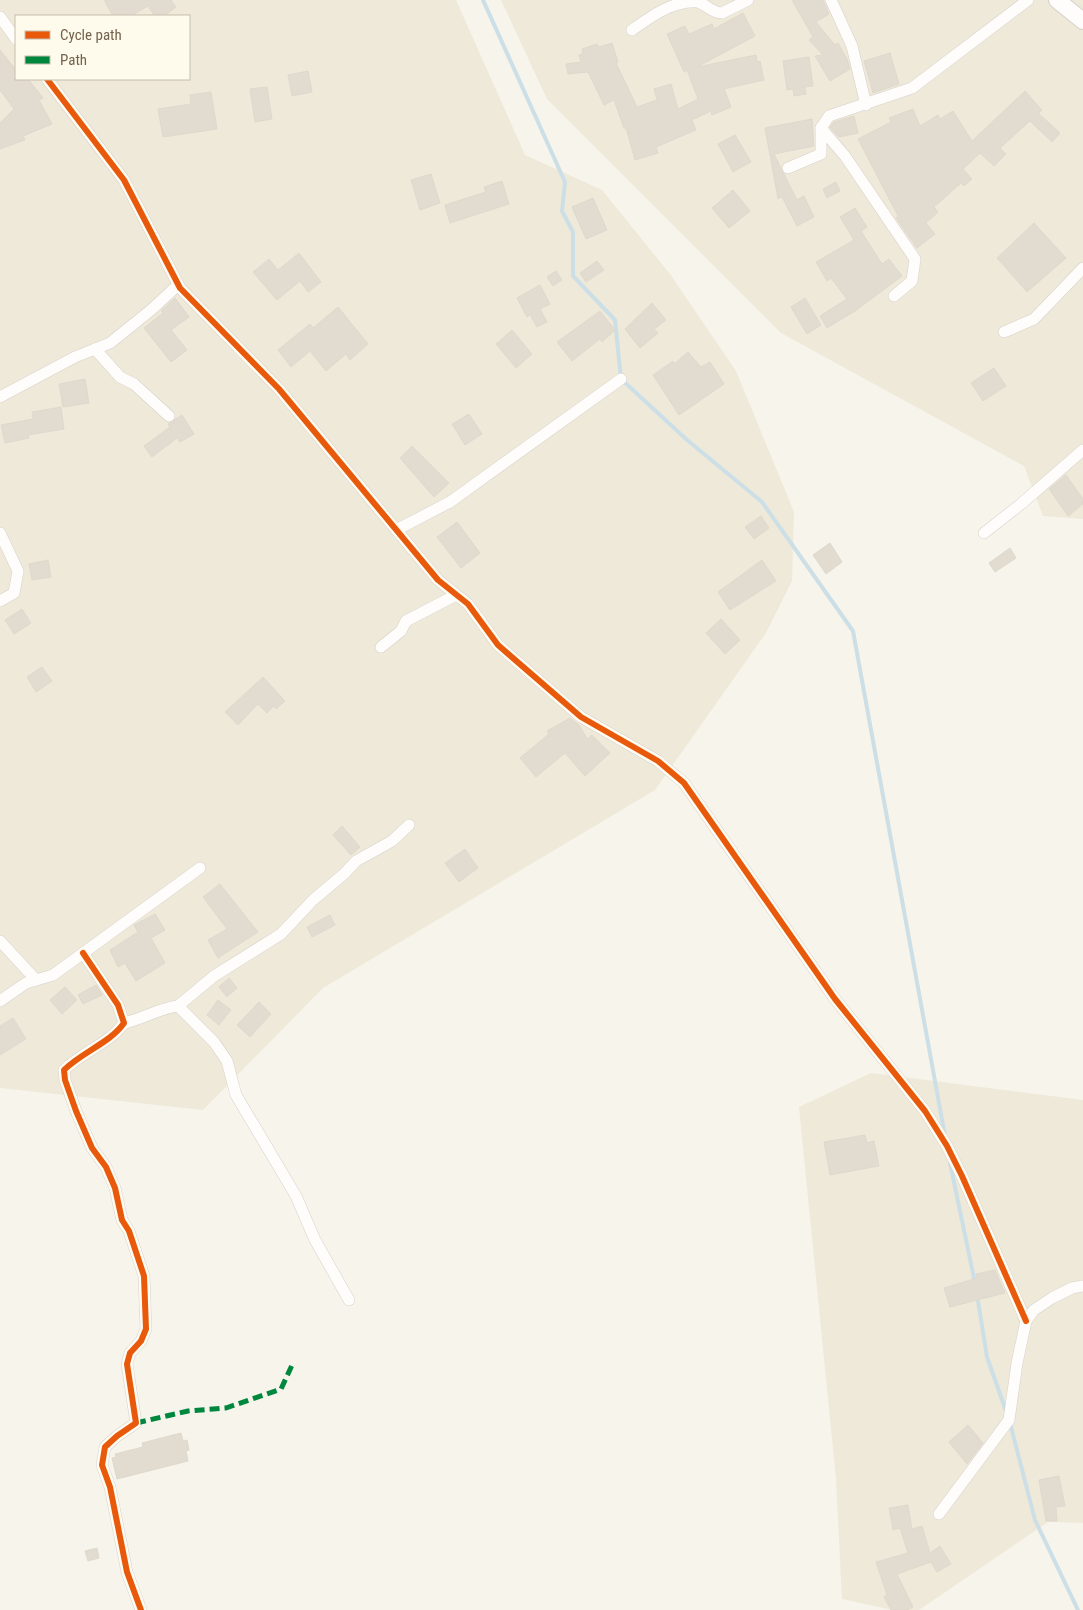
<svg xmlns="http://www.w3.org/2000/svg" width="1083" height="1610" viewBox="0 0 1083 1610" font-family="'Roboto Condensed',sans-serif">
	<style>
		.residential { fill: #efe9d9; fill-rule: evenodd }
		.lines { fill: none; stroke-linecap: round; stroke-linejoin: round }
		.stream { stroke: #cddfe6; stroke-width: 4 }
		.building { fill: #e1dbd0; stroke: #dfd9cd }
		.minor-casing { stroke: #d6d1c9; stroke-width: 12 }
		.secondary-casing { stroke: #d6d1c9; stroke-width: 18 }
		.minor { stroke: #fefdfc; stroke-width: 11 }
		.secondary { stroke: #fefdfc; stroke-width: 16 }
		.quiet { stroke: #00873e; stroke-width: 5; stroke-dasharray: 10 5; stroke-linecap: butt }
		.cycleway-casing { stroke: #fefbec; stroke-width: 9 }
		.cycleway { stroke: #e8590c; stroke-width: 6 }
	</style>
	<rect width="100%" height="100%" fill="#f6f4eb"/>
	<g class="residential">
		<path d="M0,0H456L525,155L602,190L670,274L736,371L794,512L792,581L766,633L655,790L323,988L203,1110L0,1088ZM16,16H189V79H16Z"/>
		<path d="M501,0H1083V519L1043,516L1024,466L781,333L547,99Z"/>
		<path d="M871,1073L1083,1100V1523L1048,1522L919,1610H893L842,1599L836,1479L799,1107Z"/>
	</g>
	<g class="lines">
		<g class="stream">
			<path d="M483,0L565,182L562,211L573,232V276L615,320L621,379L686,439L762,502L853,631L945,1136"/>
			<path d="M950,1163L975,1283"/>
			<path d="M977,1295L987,1357L1006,1411"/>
			<path d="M1010,1423L1035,1520L1078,1610"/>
		</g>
	</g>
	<g class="building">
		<path d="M104,0H171L176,7L164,16H155L148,6L131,16H113Z"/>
		<path d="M792,0H823L829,14L816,22L835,45L838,43L847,59L850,69L830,81L815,56L823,55L809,40L813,37Z"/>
		<path d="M743,13L755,36L697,67L756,55L757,62L760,61L764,80L724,89L731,107L712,115L711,111L692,120L696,130L656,147L658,153L635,160L626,128H624L614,100L604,105L588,72L568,74L566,64L581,62L579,55L583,53L582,49L597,44L599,47L612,43L618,62L616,63L637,107L657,100L654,89L671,84L678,109L698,99L687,70L684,72L667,34L685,26L689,34L712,24L714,29Z"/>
		<path d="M0,50L16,70V79H28L43,98L39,100L52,124L23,136L25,140L0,149V123L14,109L0,90Z"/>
		<path d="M890,53L899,84L873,93L864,61Z"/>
		<path d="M809,57L813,86L805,87L806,94L794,96L793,89L787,90L783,61Z"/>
		<path d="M308,71L312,92L292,96L288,75Z"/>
		<path d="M267,87L272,119L255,122L250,89Z"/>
		<path d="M1025,91L1042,110L1038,113L1060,133L1052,142L1030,121L1000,148L1006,154L994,166L980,153L963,169L972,179L964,186L961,183L934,207L938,212L926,223L935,234L917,248L896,218L898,216L858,139L891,122L889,118L913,109L920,126L938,115L940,119L953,111L972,141Z"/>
		<path d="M211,92L217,129L163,137L158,109L191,104L190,95Z"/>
		<path d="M854,116L858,133L839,137L830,127L834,122Z"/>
		<path d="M812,119L814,146L774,154L797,200L804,196L814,217L797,226L782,197L778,199L765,128Z"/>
		<path d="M735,135L751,162L733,172L718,144Z"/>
		<path d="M431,174L440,203L420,210L411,180Z"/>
		<path d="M502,181L509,204L450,223L445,205L486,192L484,187Z"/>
		<path d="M836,182L840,191L827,198L823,189Z"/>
		<path d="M733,190L750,211L729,228L712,208Z"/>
		<path d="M593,198L607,230L586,239L572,207Z"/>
		<path d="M855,208L867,227L861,231L882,264L889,259L902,276L855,311L827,328L820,316L847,299L831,278L827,281L816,262L854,240L840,217Z"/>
		<path d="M1034,223L1066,258L1027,292L997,258Z"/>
		<path d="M299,253L321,282L308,292L300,281L277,300L253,272L269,259L278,270Z"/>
		<path d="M597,261L604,270L586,282L580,273Z"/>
		<path d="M556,271L562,280L553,286L547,277Z"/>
		<path d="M540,285L550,304L540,309L547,322L537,327L530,315L527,317L517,298Z"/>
		<path d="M175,298L189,317L171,330L187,350L171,362L144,328L163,313L161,311Z"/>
		<path d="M805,298L821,325L807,334L791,307Z"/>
		<path d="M652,303L666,320L654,329L658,333L640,348L625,329Z"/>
		<path d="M338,307L368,344L350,360L346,354L326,371L310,351L291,367L278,350L310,324L313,328Z"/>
		<path d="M600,311L615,330L602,342L600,339L572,361L557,342Z"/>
		<path d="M512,330L532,354L516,368L496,344Z"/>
		<path d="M688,352L701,367L710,362L724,384L679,415L653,375L673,361L674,364Z"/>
		<path d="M994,368L1006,386L983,401L971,383Z"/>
		<path d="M85,379L89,403L63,407L59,384Z"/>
		<path d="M61,407L64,429L28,435L29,438L5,443L1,425L33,419L32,412Z"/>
		<path d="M469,414L482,434L465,445L452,424Z"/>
		<path d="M182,415L194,434L180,442L177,438L152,457L144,446L170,427L168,424Z"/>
		<path d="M412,446L449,483L434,497L400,458Z"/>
		<path d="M1066,475L1083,499V504L1068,516L1049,489Z"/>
		<path d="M761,516L769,528L754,539L745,527Z"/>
		<path d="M457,522L480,553L461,568L437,537Z"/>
		<path d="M830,543L842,562L826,574L813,555Z"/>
		<path d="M1010,548L1016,558L995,572L989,563Z"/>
		<path d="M48,560L51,577L32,580L29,564Z"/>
		<path d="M762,560L776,581L730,610L718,592Z"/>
		<path d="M22,609L31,623L14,634L5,620Z"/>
		<path d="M721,619L740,640L725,654L706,633Z"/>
		<path d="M42,667L52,681L36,692L27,677Z"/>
		<path d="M263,677L285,701L276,709L274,706L267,713L258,704L238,725L225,712Z"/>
		<path d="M570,718L579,725L587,739L592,735L610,753L585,776L565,753L536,777L520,758L549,734L547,731Z"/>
		<path d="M342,826L360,847L351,855L333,835Z"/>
		<path d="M465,849L478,868L459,882L445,863Z"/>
		<path d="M220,884L258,932L218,958L208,940L227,929L203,897Z"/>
		<path d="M155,914L165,930L151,938L165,963L136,981L125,963L118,967L110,950L138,932L134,925Z"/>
		<path d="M330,915L335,925L312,937L307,927Z"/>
		<path d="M229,978L237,988L227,997L219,987Z"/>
		<path d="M96,985L102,995L83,1004L78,995Z"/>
		<path d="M65,987L77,1000L62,1014L50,1000Z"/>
		<path d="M218,1000L231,1010L219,1025L207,1015Z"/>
		<path d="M259,1002L271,1014L250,1037L237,1025Z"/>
		<path d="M13,1018L26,1039L0,1055V1026Z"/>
		<path d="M865,1135L867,1143L874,1141L879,1166L830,1175L824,1142Z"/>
		<path d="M995,1270L1005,1293L950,1307L944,1288L977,1278L976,1274Z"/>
		<path d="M968,1425L983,1443L967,1464L949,1442Z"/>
		<path d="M181,1433L183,1441L187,1440L189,1450L186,1451L188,1461L117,1479L112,1458L116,1457L115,1454L143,1447L142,1443Z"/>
		<path d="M1059,1476L1065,1506L1056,1507L1057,1521H1046L1039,1480Z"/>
		<path d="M908,1505L912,1529L922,1526L930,1553L940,1546L951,1564L937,1572L931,1562L897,1574L913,1607L907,1610H891L884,1597L887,1595L876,1562L908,1553L900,1528L893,1530L889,1508Z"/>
		<path d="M97,1548L99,1558L88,1561L85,1551Z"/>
	</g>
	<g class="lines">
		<g class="minor-casing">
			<g id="minor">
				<path d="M831,0L852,46L866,105"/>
				<path d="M0,17L16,39"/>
				<path d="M632,30C650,17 673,0 698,2C707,5 712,13 722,13L748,0"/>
				<path d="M47,79L124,180L180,288L279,389L438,580L468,604L498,645L581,717L658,761L684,783L835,999L925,1111L947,1146L962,1176L1026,1321"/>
				<path d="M821,128L845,156L915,259L912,281L894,296"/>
				<path d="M788,168L821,154V128L829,116L912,88L1028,0"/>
				<path d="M1004,332L1034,319L1083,268"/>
				<path d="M95,349L120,377L134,384L169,416"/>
				<path d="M0,397L75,357L110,343L151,310L178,285"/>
				<path d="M398,529L450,502L621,379"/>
				<path d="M0,533L18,571L14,593L0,601"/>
				<path d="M984,533L1021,504L1083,450"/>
				<path d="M381,647L401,631L406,621L456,595"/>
				<path d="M0,941L36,980"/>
				<path d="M83,953L118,1005L124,1023C110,1043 82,1052 64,1070L65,1080L76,1111L92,1148L106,1167L115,1188L122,1220L129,1231L144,1276L146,1329L141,1341L130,1353L127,1364L136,1423L117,1436L105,1447L102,1465L110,1487L127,1572L141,1610"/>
				<path d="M0,1001L26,983L53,975L200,868"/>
				<path d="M178,1006L214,976L281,934L313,900L345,873L356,861L392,841L409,825"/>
				<path d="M124,1023C143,1019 159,1008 178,1006L214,1042L227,1061L236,1095L296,1196L315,1240L349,1300"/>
				<path d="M939,1514L1009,1420L1017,1363L1026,1321L1034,1310L1052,1298L1072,1288L1083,1286"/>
			</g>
		</g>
		<g class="secondary-casing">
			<path id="secondary" d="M1057,0L1083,21"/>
		</g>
		<use href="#minor" class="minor"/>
		<use href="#secondary" class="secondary"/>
		<path class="quiet" d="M136,1423L188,1411L226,1408L281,1389L293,1363"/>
		<g class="cycleway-casing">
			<g id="cycleway">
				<path d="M47,79L124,180L180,288L279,389L438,580L468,604L498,645L581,717L658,761L684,783L835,999L925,1111L947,1146L962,1176L1026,1321"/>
				<path d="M83,953L118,1005L124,1023C110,1043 82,1052 64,1070L65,1080L76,1111L92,1148L106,1167L115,1188L122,1220L129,1231L144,1276L146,1329L141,1341L130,1353L127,1364L136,1423L117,1436L105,1447L102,1465L110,1487L127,1572L141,1610"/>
			</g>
		</g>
		<use href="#cycleway" class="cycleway"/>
	</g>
	<rect x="15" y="15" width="175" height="65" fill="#fefbec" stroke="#c7beac"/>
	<rect x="25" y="31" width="25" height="8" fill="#e8590c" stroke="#c7beac"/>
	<text x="60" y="40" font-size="15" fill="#74624c">Cycle path</text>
	<rect x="25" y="56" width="25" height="8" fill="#00873e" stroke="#c7beac"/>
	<text x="60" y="65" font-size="15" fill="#74624c">Path</text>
</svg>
